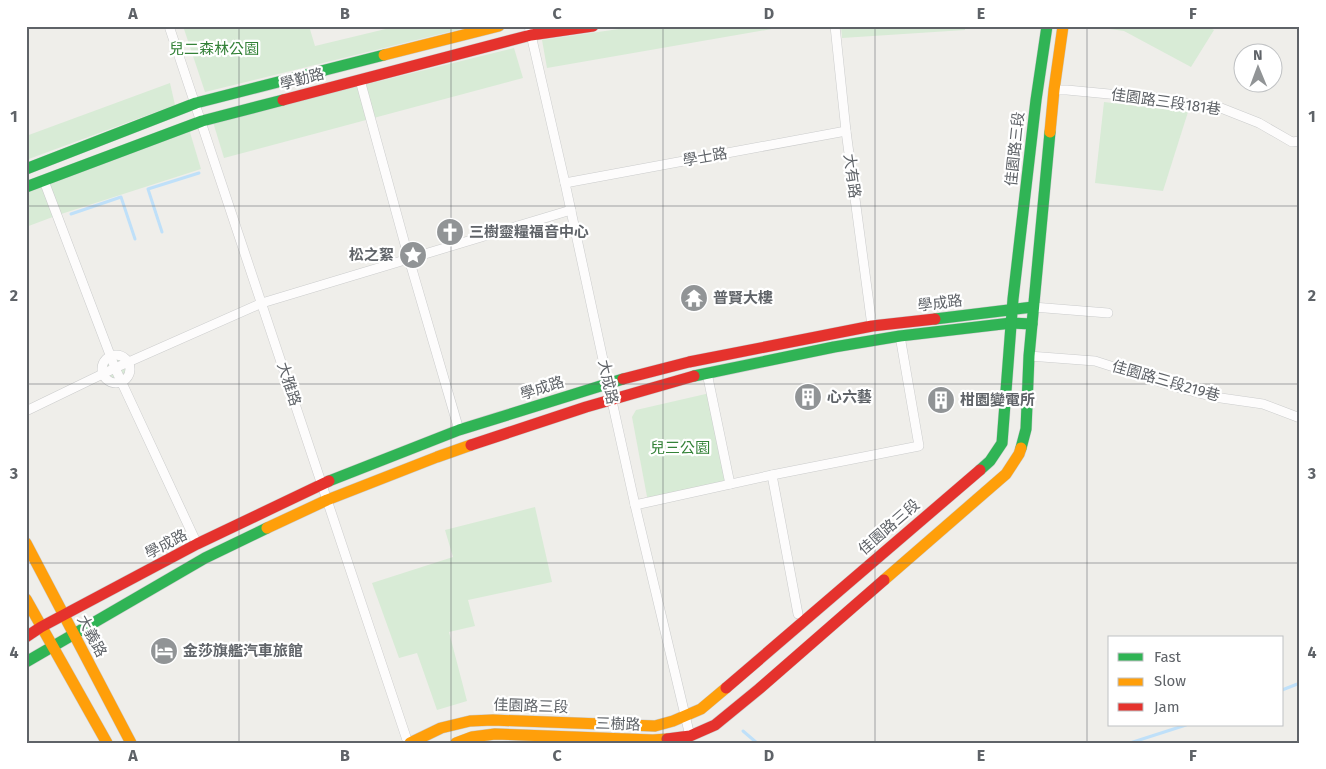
<svg xmlns="http://www.w3.org/2000/svg" width="1326" height="769" viewBox="0 0 1326 769" font-family="'Fira Sans','Noto Sans TC',sans-serif">
	<style>
		.green { fill: #d8ebd6 }
		.lines { fill: none; stroke-linecap: round; stroke-linejoin: round }
		.stream { stroke: #bfe0f9; stroke-width: 3 }
		.street-casing { stroke: #cbcccc; stroke-width: 10 }
		.fast-casing { stroke: #cacacb; stroke-width: 12 }
		.slow-casing { stroke: #cacacb; stroke-width: 12 }
		.jam-casing { stroke: #cacacb; stroke-width: 12 }
		.street { stroke: #fdfcfc; stroke-width: 9 }
		.fast { stroke: #30b455; stroke-width: 11 }
		.slow { stroke: #ff9f0a; stroke-width: 11 }
		.jam { stroke: #e5322d; stroke-width: 11 }
		.grid { fill: none; stroke: #5f6368; stroke-width: 1; stroke-opacity: 0.55 }
		.labels { text-anchor: middle; dominant-baseline: central; stroke-width: 4.5; stroke-linejoin: round; paint-order: stroke }
		.park-label { font-size: 15px; fill: #348238; stroke: #fff }
		.street-label { font-size: 15px; fill: #5f6368; stroke: #fff }
		.poi-label { font-size: 15px; font-weight: bold; fill: #5f6368; stroke: #fff; text-anchor: start }
		.neatline { fill: none; stroke: #5f6368; stroke-width: 2 }
		.grid-label { font-size: 16px; text-anchor: middle; font-weight: bold; fill: #5f6368 }
	</style>
	<rect width="100%" height="100%" fill="#efeeea"/>
	<g class="green">
		<path d="M183,26H309L315,46L398,26H473L205,92Z"/>
		<path d="M640,26H789L547,68L542,40Z"/>
		<path d="M841,26H965V30L842,38Z"/>
		<path d="M1089,26H1206L1214,30L1191,67L1124,31Z"/>
		<path d="M514,48L523,78L224,158L213,122Z"/>
		<path d="M170,83L175,105L26,160V136Z"/>
		<path d="M1104,102L1188,112L1163,191L1095,183Z"/>
		<path d="M189,129L201,169L58,215L26,227V193Z"/>
		<circle cx="116" cy="369" r="14"/>
		<path d="M710,393L730,484L648,502L632,417L636,410Z"/>
		<path d="M535,507L552,582L468,600L475,626L449,632L467,701L437,710L417,653L399,658L372,583L453,557L445,530Z"/>
	</g>
	<g class="lines">
		<g class="stream">
			<path d="M71,214L121,197L135,239"/>
			<path d="M162,232L148,189L199,173"/>
			<path d="M1282,690L1300,683"/>
			<path d="M743,731L757,743"/>
			<path d="M1130,743L1186,725"/>
		</g>
		<g class="street-casing">
			<g id="street">
				<path d="M169,26L408,743"/>
				<path d="M529,26L565,183L608,383L635,505L690,736"/>
				<path d="M835,26L846,131L872,326"/>
				<path d="M360,80L409,259L459,430"/>
				<path d="M1054,90H1067L1151,98L1221,108L1259,123L1292,142L1300,141"/>
				<path d="M44,181L115,368L197,544"/>
				<path d="M565,183L846,131"/>
				<path d="M1033,307L1108,313"/>
				<circle cx="116" cy="369" r="14"/>
				<path d="M1029,356L1095,361L1176,387L1214,397L1263,404L1300,418"/>
				<path d="M707,373L730,484"/>
				<path d="M26,411L115,368L262,303L571,210"/>
				<path d="M772,475L798,614"/>
				<path d="M635,505L772,475L919,446L900,336"/>
			</g>
		</g>
		<g class="fast-casing">
			<g id="fast">
				<path d="M26,169L196,103L384,55"/>
				<path d="M26,187L202,121L283,100"/>
				<path d="M935,319L1033,307"/>
				<path d="M694,376L834,347L900,336L1011,323L1032,324"/>
				<path d="M1021,448L1026,429L1029,356L1050,132"/>
				<path d="M980,470L990,461L1002,443L1013,299L1036,100L1047,26"/>
				<path d="M329,481L459,430L623,379"/>
				<path d="M26,662L205,558L267,528"/>
			</g>
		</g>
		<g class="slow-casing">
			<g id="slow">
				<path d="M384,55L499,26"/>
				<path d="M1050,132L1054,90L1063,26"/>
				<path d="M267,528L327,500L437,457L471,445"/>
				<path d="M26,543L131,743"/>
				<path d="M884,580L1006,474L1019,454L1021,448"/>
				<path d="M26,599L107,743"/>
				<path d="M410,743L441,728L470,721L493,720L655,726L673,721L701,709L726,688"/>
				<path d="M456,743L472,737L495,734L653,740L667,739"/>
			</g>
		</g>
		<g class="jam-casing">
			<g id="jam">
				<path d="M283,100L531,35L593,26"/>
				<path d="M623,379L689,362L872,326L935,319"/>
				<path d="M471,445L586,407L694,376"/>
				<path d="M26,637L41,627L197,544L329,481"/>
				<path d="M726,688L980,470"/>
				<path d="M667,739L690,736L715,725L759,689L884,580"/>
			</g>
		</g>
		<use href="#street" class="street"/>
		<use href="#fast" class="fast"/>
		<use href="#slow" class="slow"/>
		<use href="#jam" class="jam"/>
	</g>
	<path class="grid" d="M239,26V743M451,26V743M663,26V743M875,26V743M1087,26V743M26,206H1300M26,384H1300M26,563H1300"/>
	<defs>
		<g id="church-disc" transform="scale(1.4375)"><circle r="9.5" fill="#919496" stroke="#fff"/><path d="M-1.2-6h2.4v3.5h3.3v2.4h-3.3V6h-2.4V-.1h-3.3v-2.4h3.3Z" fill="#fff"/></g>
		<g id="sight-disc" transform="scale(1.4375)"><circle r="9.5" fill="#919496" stroke="#fff"/><path d="M0-6L1.8-2.2L6-1.7L2.9 1.2L3.7 5.4L0 3.3L-3.7 5.4L-2.9 1.2L-6-1.7L-1.8-2.2Z" fill="#fff"/></g>
		<g id="temple-disc" transform="scale(1.4375)"><circle r="9.5" fill="#919496" stroke="#fff"/><path d="M0-6L5-2H3V0L6.5 2.5H4V6H1.5V3h-3V6H-4V2.5H-6.5L-3 0V-2H-5Z" fill="#fff"/></g>
		<g id="building-disc" transform="scale(1.4375)"><circle r="9.5" fill="#919496" stroke="#fff"/><path d="M-4-6H4V6H1V3H-1V6H-4ZM-2.5-4.3h1.7v1.8h-1.7ZM.8-4.3h1.7v1.8H.8ZM-2.5-1h1.7V.8h-1.7ZM.8-1h1.7V.8H.8Z" fill="#fff"/></g>
		<g id="hotel-disc" transform="scale(1.4375)"><circle r="9.5" fill="#919496" stroke="#fff"/><path d="M-6-4.5h1.5V1H6V5H4.5V3h-9V5H-6ZM-4 0a1.8 1.8 0 1 1 3.6 0ZM.5 0V-2.5h3Q6-2.5 6 0Z" fill="#fff"/></g>
	</defs>
	<g fill-rule="evenodd">
		<use href="#church-disc" x="450" y="232"/>
		<use href="#sight-disc" x="413" y="255"/>
		<use href="#temple-disc" x="694" y="298"/>
		<use href="#building-disc" x="808" y="397"/>
		<use href="#building-disc" x="941" y="400"/>
		<use href="#hotel-disc" x="164" y="651"/>
	</g>
	<g class="labels">
		<g class="park-label">
			<text x="214" y="49">兒二森林公園</text>
			<text x="680" y="448">兒三公園</text>
		</g>
		<g class="street-label">
			<text transform="translate(302 79) rotate(-15)">學勤路</text>
			<text transform="translate(1166 102) rotate(8)">佳園路三段181巷</text>
			<text transform="translate(1015 149) rotate(-84)">佳園路三段</text>
			<text transform="translate(705 157) rotate(-10)">學士路</text>
			<text transform="translate(852 176) rotate(82)">大有路</text>
			<text transform="translate(940 303) rotate(-7)">學成路</text>
			<text transform="translate(1166 381) rotate(16)">佳園路三段219巷</text>
			<text transform="translate(608 382) rotate(78)">大成路</text>
			<text transform="translate(289 384) rotate(72)">大雅路</text>
			<text transform="translate(542 388) rotate(-18)">學成路</text>
			<text transform="translate(889 527) rotate(-41)">佳園路三段</text>
			<text transform="translate(166 544) rotate(-28)">學成路</text>
			<text transform="translate(92 636) rotate(62)">大義路</text>
			<text transform="translate(531 706) rotate(2)">佳園路三段</text>
			<text transform="translate(618 724) rotate(2)">三樹路</text>
		</g>
		<g class="poi-label">
			<text x="469" y="232">三樹靈糧福音中心</text>
			<text x="394" y="255" text-anchor="end">松之絮</text>
			<text x="713" y="298">普賢大樓</text>
			<text x="827" y="397">心六藝</text>
			<text x="960" y="400">柑園變電所</text>
			<text x="183" y="651">金莎旗艦汽車旅館</text>
		</g>
	</g>
	<rect width="1326" height="769" fill="none" stroke="#ffffff" stroke-width="55"/>
	<rect x="1108" y="636" width="175" height="90" fill="#ffffff" stroke="#bfc1c3"/>
	<rect x="1118" y="653" width="25" height="8" fill="#30b455" stroke="#bfc1c3"/>
	<text x="1154" y="662" font-size="15" fill="#5f6368">Fast</text>
	<rect x="1118" y="678" width="25" height="8" fill="#ff9f0a" stroke="#bfc1c3"/>
	<text x="1154" y="686" font-size="15" fill="#5f6368">Slow</text>
	<rect x="1118" y="703" width="25" height="8" fill="#e5322d" stroke="#bfc1c3"/>
	<text x="1154" y="712" font-size="15" fill="#5f6368">Jam</text>
	<g transform="translate(1258 68) rotate(359)"><circle r="24" fill="#ffffff" stroke="#bfc1c3"/>
	<path d="M0-4L9 19L0 12L-9 19Z" fill="#919496"/>
	<text y="-8" font-size="14" font-weight="bold" text-anchor="middle" fill="#5f6368">N</text>
	</g>
	<rect x="28" y="28" width="1270" height="714" class="neatline"/>
	<g class="grid-label">
		<text x="133" y="19">A</text>
		<text x="345" y="19">B</text>
		<text x="557" y="19">C</text>
		<text x="769" y="19">D</text>
		<text x="981" y="19">E</text>
		<text x="1193" y="19">F</text>
		<text x="14" y="122">1</text>
		<text x="1312" y="122">1</text>
		<text x="14" y="301">2</text>
		<text x="1312" y="301">2</text>
		<text x="14" y="479">3</text>
		<text x="1312" y="479">3</text>
		<text x="14" y="658">4</text>
		<text x="1312" y="658">4</text>
		<text x="133" y="761">A</text>
		<text x="345" y="761">B</text>
		<text x="557" y="761">C</text>
		<text x="769" y="761">D</text>
		<text x="981" y="761">E</text>
		<text x="1193" y="761">F</text>
	</g>
</svg>
